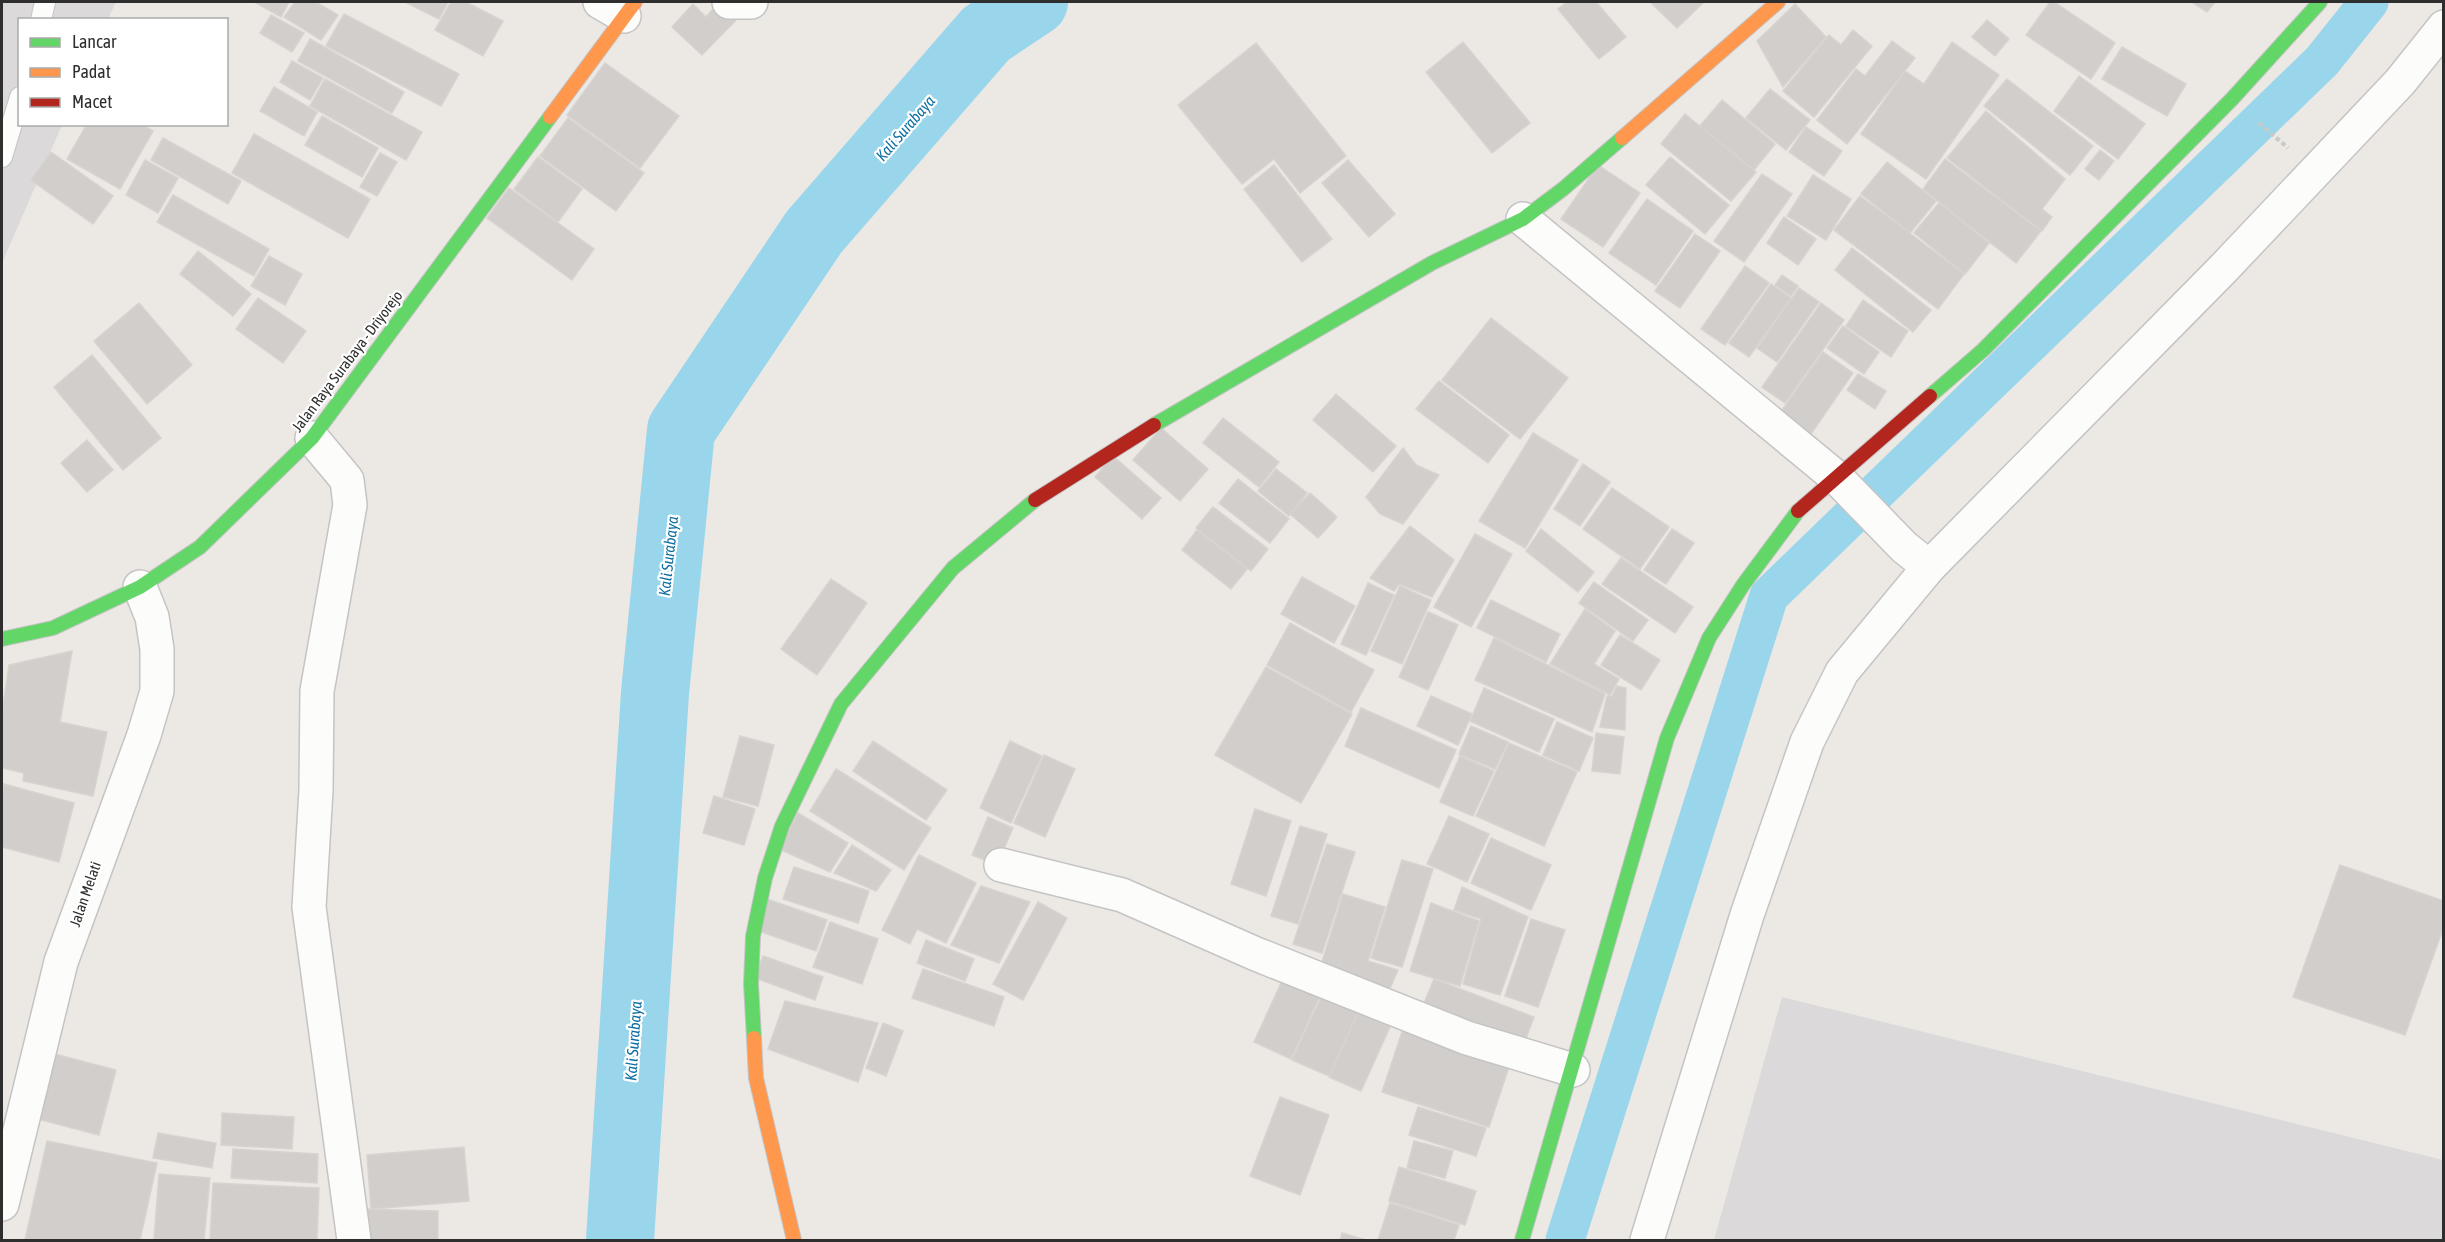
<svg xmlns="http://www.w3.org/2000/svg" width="2445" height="1242" viewBox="0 0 2445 1242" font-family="'Asap Condensed',sans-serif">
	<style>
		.industrial { fill: #dcd9db }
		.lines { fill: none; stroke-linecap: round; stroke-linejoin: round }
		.canal { stroke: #99d6ec; stroke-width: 39 }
		.river { stroke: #99d6ec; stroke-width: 68 }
		.building { fill: #d1cecb; stroke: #d7d4d0; stroke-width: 1.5 }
		.lane-casing { stroke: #c5c4c5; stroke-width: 22 }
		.street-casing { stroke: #c5c4c5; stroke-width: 36 }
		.fast-casing { stroke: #c5c4c5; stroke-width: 16 }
		.slow-casing { stroke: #c5c4c5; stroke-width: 16 }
		.jam-casing { stroke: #c5c4c5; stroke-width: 16 }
		.path { stroke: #c9c9c8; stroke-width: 4; stroke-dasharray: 4.5 3; stroke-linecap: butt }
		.lane { stroke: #fcfcfb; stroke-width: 20 }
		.street { stroke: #fcfcfb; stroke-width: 33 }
		.fast { stroke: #63d668; stroke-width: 14 }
		.slow { stroke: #ff974d; stroke-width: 14 }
		.jam { stroke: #b3261e; stroke-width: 14 }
		.labels { text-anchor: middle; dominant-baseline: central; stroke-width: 4.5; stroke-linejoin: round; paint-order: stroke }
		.street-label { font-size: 15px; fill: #2e2e2e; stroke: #fff }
		.water-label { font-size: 16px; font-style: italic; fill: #0d6fa3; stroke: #fff }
	</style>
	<rect width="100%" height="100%" fill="#ece8e4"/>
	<g class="industrial">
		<path d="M2,2H116L108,19L20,20V124L62,125L2,263Z"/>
		<path d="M1782,997L2443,1160V1240H1714Z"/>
	</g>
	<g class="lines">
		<path class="canal" d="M1565,1240L1769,596L2322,61L2369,2"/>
		<path class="river" d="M620,1240L655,693L681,430L814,232L986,34L1034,2"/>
	</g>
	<g class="building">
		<path d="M254,2H289L281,17Z"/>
		<path d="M295,2H316L338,15L321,40L284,17Z"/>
		<path d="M405,2H448L439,19Z"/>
		<path d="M451,2H466L503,21L483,56L435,30Z"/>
		<path d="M719,2L737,19L702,55L672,27L693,4L706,17Z"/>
		<path d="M1567,2H1596L1626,37L1599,59L1558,9Z"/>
		<path d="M1650,2H1704L1677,28Z"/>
		<path d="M2050,2H2054L2115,43L2091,79L2026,35Z"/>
		<path d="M2192,2H2215L2207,12Z"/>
		<path d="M1795,4L1826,37L1783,87L1757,41Z"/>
		<path d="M344,14L459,74L441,106L326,46Z"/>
		<path d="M271,15L304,33L292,52L260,33Z"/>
		<path d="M1987,20L2009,39L1995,56L1972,37Z"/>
		<path d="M1853,30L1872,46L1814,117L1783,91L1829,35L1841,45Z"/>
		<path d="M310,39L404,92L392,113L298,61Z"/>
		<path d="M1892,41L1915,58L1847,144L1817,120L1856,69L1865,76Z"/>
		<path d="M1463,42L1530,123L1492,153L1426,72Z"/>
		<path d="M1952,42L1999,75L1926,179L1861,134L1905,71L1924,84Z"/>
		<path d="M1256,43L1346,156L1300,193L1274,159L1242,184L1178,105Z"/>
		<path d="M2122,47L2186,84L2167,116L2102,79Z"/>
		<path d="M292,61L323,78L310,100L280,82Z"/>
		<path d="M605,63L679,116L640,168L567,115Z"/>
		<path d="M2079,76L2145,124L2118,159L2054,111Z"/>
		<path d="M325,79L422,132L406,160L310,106Z"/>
		<path d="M2007,79L2093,146L2070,175L1984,106Z"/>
		<path d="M274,87L317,112L304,136L260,111Z"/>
		<path d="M1770,89L1810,120L1786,150L1746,118Z"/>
		<path d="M1722,100L1775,144L1754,170L1700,126Z"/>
		<path d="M1986,111L2065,179L2042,209L2052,217L2042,231L1947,158Z"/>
		<path d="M1685,114L1756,172L1731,201L1661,144Z"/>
		<path d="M322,116L378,148L362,177L305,145Z"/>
		<path d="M568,118L644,173L616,211L540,156Z"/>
		<path d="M87,124H141L153,131L120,189L67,159Z"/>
		<path d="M1806,127L1842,151L1824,176L1789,152Z"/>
		<path d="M254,134L370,199L348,238L232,173Z"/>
		<path d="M163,138L241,181L228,204L151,160Z"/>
		<path d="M2100,150L2114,161L2099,180L2085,169Z"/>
		<path d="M51,152L113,196L93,224L31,180Z"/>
		<path d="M380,153L397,162L377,196L360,187Z"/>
		<path d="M538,157L582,189L558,222L514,189Z"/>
		<path d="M1670,157L1729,205L1705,234L1646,185Z"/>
		<path d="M1945,159L2041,231L2016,263L1923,189Z"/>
		<path d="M145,160L178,178L158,213L126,195Z"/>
		<path d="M1348,160L1395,214L1369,237L1322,183Z"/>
		<path d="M1887,162L1936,201L1910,233L1861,194Z"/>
		<path d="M1274,165L1332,239L1302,262L1244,189Z"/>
		<path d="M1598,165L1640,193L1603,247L1561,219Z"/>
		<path d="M1762,174L1792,194L1744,262L1714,241Z"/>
		<path d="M1813,175L1851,199L1826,240L1787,216Z"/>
		<path d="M509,188L594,249L572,280L487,218Z"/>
		<path d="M173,195L269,249L254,276L157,222Z"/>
		<path d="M1860,196L1964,274L1938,309L1834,230Z"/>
		<path d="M1647,199L1693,231L1656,285L1609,253Z"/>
		<path d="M1939,203L1989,243L1965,274L1914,233Z"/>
		<path d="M1784,217L1816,239L1798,265L1767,243Z"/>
		<path d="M1695,234L1720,251L1680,308L1655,291Z"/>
		<path d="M1852,248L1931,310L1913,332L1835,270Z"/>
		<path d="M198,251L251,294L233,316L180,274Z"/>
		<path d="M269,256L302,274L285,305L251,286Z"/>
		<path d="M1745,266L1769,283L1725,345L1701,329Z"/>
		<path d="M1782,275L1798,286L1791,296L1775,285Z"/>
		<path d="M1771,284L1791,298L1749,357L1729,343Z"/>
		<path d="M1799,288L1819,302L1777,362L1757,348Z"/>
		<path d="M258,298L306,331L283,363L236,329Z"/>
		<path d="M1863,300L1908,331L1891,357L1846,326Z"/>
		<path d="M139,303L192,365L147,404L94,341Z"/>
		<path d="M1821,303L1844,320L1785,403L1762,387Z"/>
		<path d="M1491,318L1568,378L1520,439L1442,380Z"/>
		<path d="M1843,326L1879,352L1864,374L1827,348Z"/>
		<path d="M1823,352L1853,373L1811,434L1780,413Z"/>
		<path d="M92,355L161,438L123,470L54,387Z"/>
		<path d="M1858,374L1886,391L1875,409L1847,390Z"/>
		<path d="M1439,381L1509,435L1488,463L1416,409Z"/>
		<path d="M1336,394L1396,446L1373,472L1313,420Z"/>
		<path d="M1223,418L1279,462L1259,487L1203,443Z"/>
		<path d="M1161,428L1208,469L1180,501L1133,460Z"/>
		<path d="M1533,433L1578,460L1525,548L1479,521Z"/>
		<path d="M87,440L113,470L87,492L61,463Z"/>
		<path d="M1403,448L1416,465L1439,475L1403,524L1380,514L1366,497Z"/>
		<path d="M1113,456L1161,498L1142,519L1095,477Z"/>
		<path d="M1583,464L1610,482L1580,526L1554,509Z"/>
		<path d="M1276,469L1307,493L1289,516L1258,491Z"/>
		<path d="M1238,479L1289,519L1270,543L1219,503Z"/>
		<path d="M1612,488L1669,527L1640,569L1583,529Z"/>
		<path d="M1310,493L1337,517L1318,538L1290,514Z"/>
		<path d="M1213,507L1268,549L1251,571L1196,528Z"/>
		<path d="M1410,526L1454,560L1432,597L1399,584L1394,591L1370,578Z"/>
		<path d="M1541,529L1594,572L1578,592L1526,551Z"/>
		<path d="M1672,529L1694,543L1666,584L1644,570Z"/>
		<path d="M1197,530L1247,569L1231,589L1182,550Z"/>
		<path d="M1475,534L1512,554L1471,627L1434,607Z"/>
		<path d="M1621,558L1693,607L1675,633L1602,584Z"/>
		<path d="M1302,577L1355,606L1334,643L1281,614Z"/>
		<path d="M831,579L867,603L817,675L781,649Z"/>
		<path d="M1594,582L1648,620L1633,641L1579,603Z"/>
		<path d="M1368,583L1394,595L1366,655L1341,644Z"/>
		<path d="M1400,586L1431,600L1402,664L1371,651Z"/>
		<path d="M1491,600L1560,634L1546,662L1477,628Z"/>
		<path d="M1585,609L1615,631L1594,664L1619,679L1610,695L1550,664Z"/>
		<path d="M1428,612L1458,625L1428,690L1399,677Z"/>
		<path d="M1290,623L1374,670L1351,712L1267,665Z"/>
		<path d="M1620,635L1660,660L1641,690L1601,665Z"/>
		<path d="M1494,638L1605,694L1592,732L1475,680Z"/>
		<path d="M72,651L60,722L107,732L93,796L23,781L24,773L2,768V713L9,665Z"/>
		<path d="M1266,667L1352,714L1301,803L1215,755Z"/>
		<path d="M1617,686L1626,688L1625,730L1600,727L1607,696H1612Z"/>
		<path d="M1484,688L1554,719L1539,752L1470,721Z"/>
		<path d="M1431,696L1472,714L1458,745L1417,726Z"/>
		<path d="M1361,708L1456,750L1439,788L1345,746Z"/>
		<path d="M1557,722L1593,738L1579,771L1543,755Z"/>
		<path d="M1471,726L1508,742L1495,769L1459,754Z"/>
		<path d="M1596,733L1624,737L1620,774L1592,771Z"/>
		<path d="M740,736L774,745L758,806L723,797Z"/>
		<path d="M873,741L947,790L926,820L853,771Z"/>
		<path d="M1010,741L1042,756L1011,823L980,808Z"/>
		<path d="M1509,743L1577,772L1544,846L1476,816Z"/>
		<path d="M1044,755L1075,769L1045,837L1014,823Z"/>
		<path d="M1460,756L1494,771L1473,816L1440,802Z"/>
		<path d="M836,769L931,828L904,870L810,811Z"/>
		<path d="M4,784L74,803L59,862L2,847V793Z"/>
		<path d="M714,796L755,809L744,845L703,833Z"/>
		<path d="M1255,809L1291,821L1266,896L1231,884Z"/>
		<path d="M798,813L848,843L830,872L779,849Z"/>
		<path d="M1449,816L1489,834L1467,882L1427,864Z"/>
		<path d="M988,817L1013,828L997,865L972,855Z"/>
		<path d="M1300,826L1327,834L1298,924L1271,916Z"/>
		<path d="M1491,838L1551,865L1531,910L1471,883Z"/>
		<path d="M1327,844L1355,852L1322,953L1293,944Z"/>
		<path d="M852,845L891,870L876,891L834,873Z"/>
		<path d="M919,855L976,883L946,943L917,929L910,944L882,930Z"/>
		<path d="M1402,860L1433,869L1402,967L1371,958Z"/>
		<path d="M2340,865L2444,901V926L2405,1035L2293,997Z"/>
		<path d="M794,867L869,891L858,923L783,899Z"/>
		<path d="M981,886L1030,902L999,963L951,945Z"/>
		<path d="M1462,887L1528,917L1500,995L1463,984L1481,919L1454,910Z"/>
		<path d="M1343,894L1385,907L1368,961L1398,970L1384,1002L1318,975Z"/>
		<path d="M767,899L827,920L816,951L756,930Z"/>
		<path d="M1038,902L1067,918L1023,1000L993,984Z"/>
		<path d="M1431,903L1479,921L1460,986L1410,971Z"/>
		<path d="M1531,919L1565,930L1538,1007L1505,996Z"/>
		<path d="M830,922L878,939L862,984L813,967Z"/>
		<path d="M926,940L974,959L965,981L917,963Z"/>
		<path d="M763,956L823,977L815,1000L755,978Z"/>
		<path d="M923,969L1004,997L994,1026L912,998Z"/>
		<path d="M1287,970L1324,987L1291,1059L1254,1042Z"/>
		<path d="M1434,979L1534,1017L1525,1041L1424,1003Z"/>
		<path d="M1323,993L1359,1010L1329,1076L1292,1060Z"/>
		<path d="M785,1001L878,1023L858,1082L768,1049Z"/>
		<path d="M1358,1013L1390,1027L1361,1091L1329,1077Z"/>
		<path d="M883,1023L903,1031L886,1076L866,1068Z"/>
		<path d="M1405,1023L1512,1058L1489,1127L1382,1092Z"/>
		<path d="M47,1052L116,1070L99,1135L30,1117Z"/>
		<path d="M1280,1097L1329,1115L1300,1195L1250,1176Z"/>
		<path d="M1418,1107L1486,1128L1476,1156L1409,1135Z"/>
		<path d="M222,1113L294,1117L292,1149L221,1145Z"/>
		<path d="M158,1133L216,1143L212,1168L153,1158Z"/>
		<path d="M47,1141L157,1163L140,1240H25Z"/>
		<path d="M1414,1141L1453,1151L1445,1178L1407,1168Z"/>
		<path d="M464,1147L469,1201L371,1209L367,1155Z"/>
		<path d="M233,1149L318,1154L317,1183L231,1178Z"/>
		<path d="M1399,1167L1476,1191L1465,1225L1389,1201Z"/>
		<path d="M159,1174L210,1178L204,1240L154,1239Z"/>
		<path d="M213,1183L319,1188L317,1240H210Z"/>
		<path d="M1390,1203L1459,1225L1454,1240H1378Z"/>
		<path d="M363,1209L438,1211V1240H362Z"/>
		<path d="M1342,1233L1366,1240H1340Z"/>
	</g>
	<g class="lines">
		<g class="lane-casing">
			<g id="lane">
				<path d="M41,20L45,2"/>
				<path d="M2,157L20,97"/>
			</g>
		</g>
		<g class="street-casing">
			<g id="street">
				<path d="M600,2L624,16"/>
				<path d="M729,2H751"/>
				<path d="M1523,219L1837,478L1904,547L1929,567"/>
				<path d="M312,438L347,480L350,505L317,691L316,790L309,907L354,1240"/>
				<path d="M1001,865L1122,895L1256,954L1467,1038L1573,1070"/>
				<path d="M2,1204L61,962L144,735L157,691V649L152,617L140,587"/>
				<path d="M1647,1240L1747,915L1807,742L1842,672L1929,567L2223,269L2400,82L2444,27"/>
			</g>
		</g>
		<g class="fast-casing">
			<g id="fast">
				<path d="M1930,396L1983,350L2232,99L2320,2"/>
				<path d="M1154,425L1432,263L1523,219L1563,189L1622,138"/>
				<path d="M2,639L53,628L140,587L200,547L312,438L550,117"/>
				<path d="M754,1038L751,984L753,936L765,878L782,826L841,704L953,568L1035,500"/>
				<path d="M1522,1240L1667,738L1709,638L1743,585L1798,511"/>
			</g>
		</g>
		<g class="slow-casing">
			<g id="slow">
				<path d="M550,117L635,2"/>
				<path d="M1622,138L1778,2"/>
				<path d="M754,1038L756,1078L794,1240"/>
			</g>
		</g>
		<g class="jam-casing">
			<g id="jam">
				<path d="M1035,500L1154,425"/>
				<path d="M1798,511L1930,396"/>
			</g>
		</g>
		<path class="path" d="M2259,123L2288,148"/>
		<use href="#lane" class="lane"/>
		<use href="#street" class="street"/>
		<use href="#fast" class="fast"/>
		<use href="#slow" class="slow"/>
		<use href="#jam" class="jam"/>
	</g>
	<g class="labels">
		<g class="street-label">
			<text transform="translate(347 361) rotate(-53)">Jalan Raya Surabaya - Driyorejo</text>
			<text transform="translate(85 894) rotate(-71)">Jalan Melati</text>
		</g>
		<g class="water-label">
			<text transform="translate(905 128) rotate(-49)">Kali Surabaya</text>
			<text transform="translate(668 556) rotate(-84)">Kali Surabaya</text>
			<text transform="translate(633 1041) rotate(-86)">Kali Surabaya</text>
		</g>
	</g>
	<rect width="2445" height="1242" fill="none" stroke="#2e2e2e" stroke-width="6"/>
	<rect x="18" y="18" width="210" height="108" fill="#ffffff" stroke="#ababab" stroke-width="1.5"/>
	<rect x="30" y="38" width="30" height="9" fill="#63d668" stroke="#ababab" stroke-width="1.5"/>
	<text x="72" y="48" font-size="18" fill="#2e2e2e">Lancar</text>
	<rect x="30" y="68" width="30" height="9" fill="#ff974d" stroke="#ababab" stroke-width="1.5"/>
	<text x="72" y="78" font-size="18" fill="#2e2e2e">Padat</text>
	<rect x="30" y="98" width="30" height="9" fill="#b3261e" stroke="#ababab" stroke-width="1.5"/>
	<text x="72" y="108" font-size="18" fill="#2e2e2e">Macet</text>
</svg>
